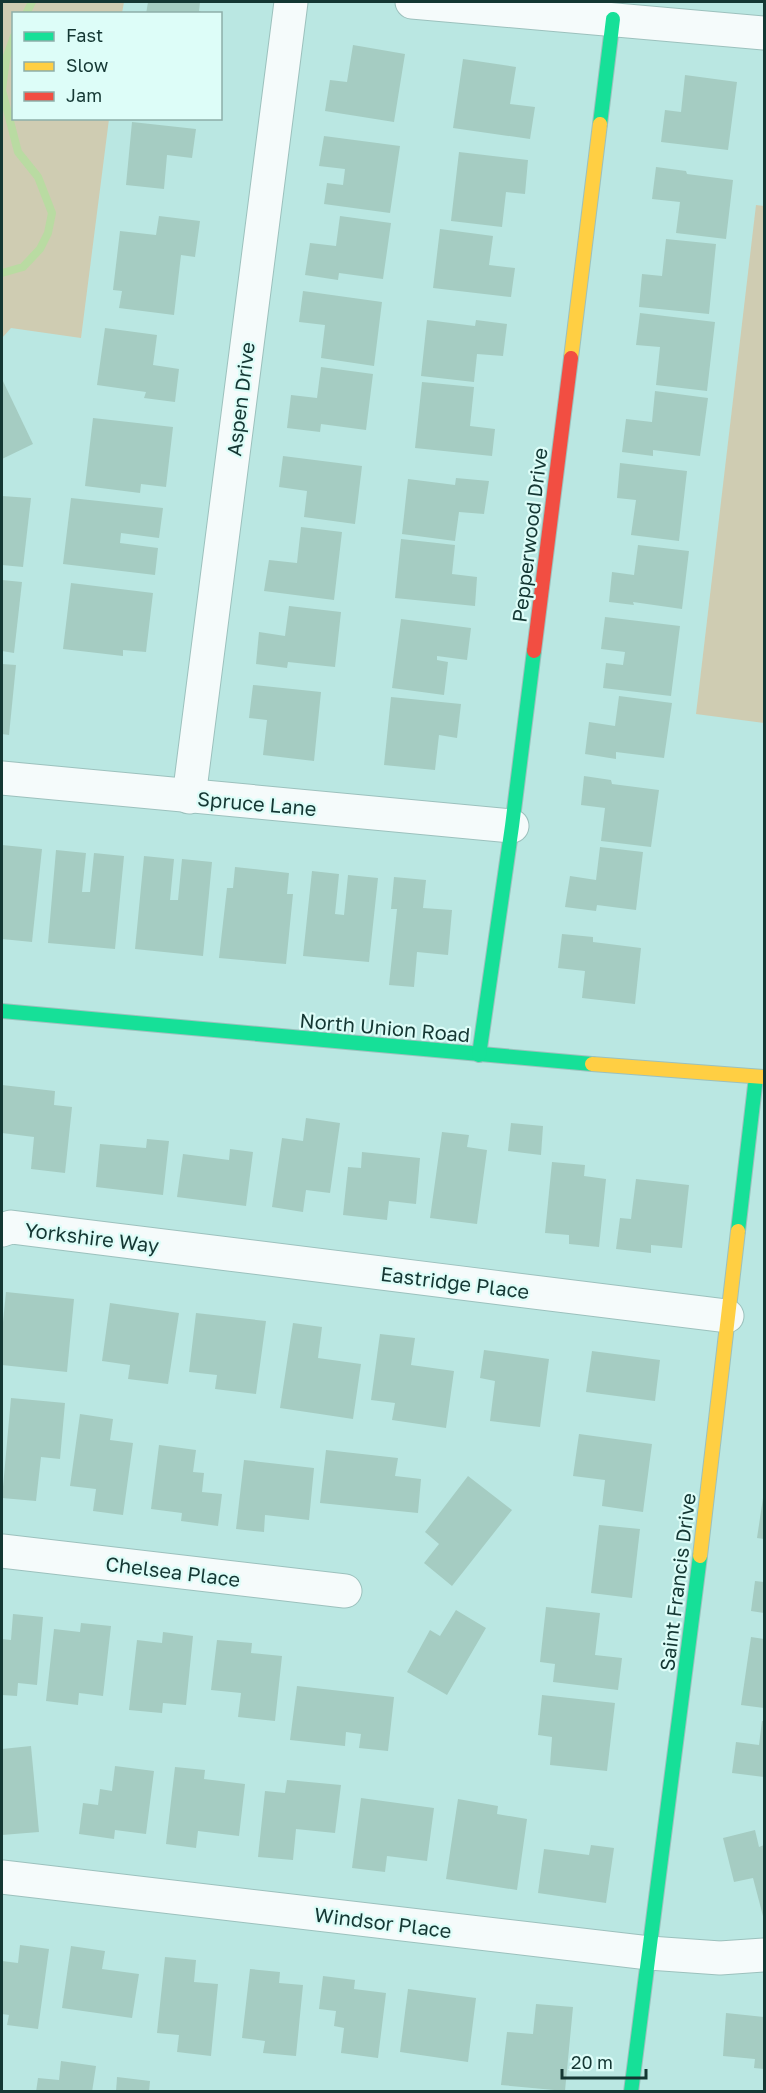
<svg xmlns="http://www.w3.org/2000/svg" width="766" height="2093" viewBox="0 0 766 2093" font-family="'Golos Text',sans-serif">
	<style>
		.green { fill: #cfccb2 }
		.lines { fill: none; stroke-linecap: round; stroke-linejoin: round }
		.stream { stroke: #b9dba2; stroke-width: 8 }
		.building { fill: #a5ccc2 }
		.street-casing { stroke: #9cc1bd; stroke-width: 35 }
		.fast-casing { stroke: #9cc1bd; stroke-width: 16 }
		.slow-casing { stroke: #9cc1bd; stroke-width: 16 }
		.jam-casing { stroke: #9cc1bd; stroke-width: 16 }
		.street { stroke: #f5fbfb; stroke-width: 33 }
		.fast { stroke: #16e098; stroke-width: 14 }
		.slow { stroke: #ffcf43; stroke-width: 14 }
		.jam { stroke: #f24e42; stroke-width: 14 }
		.labels { text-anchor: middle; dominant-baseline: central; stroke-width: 4.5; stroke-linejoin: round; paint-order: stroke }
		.street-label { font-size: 20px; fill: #143733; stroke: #ddfdf8 }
	</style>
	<rect width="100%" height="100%" fill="#bae7e2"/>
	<g class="green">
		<path d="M2,2H124L122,13L14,14V118L109,119L81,338L11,328L2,338Z"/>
		<path d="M756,205L764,206V723L696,714Z"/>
	</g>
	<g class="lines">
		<g class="stream">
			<path d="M26,14L32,2"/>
			<path d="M2,273L23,267L40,249L48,233L52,213L38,177L18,152L2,90L6,59L14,36"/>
		</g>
	</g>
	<g class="building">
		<path d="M148,2H200L199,11L206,14H146Z"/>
		<path d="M353,45L405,54L394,122L325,111L330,80L347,82Z"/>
		<path d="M463,59L516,67L510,104L535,107L530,139L453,128Z"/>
		<path d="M685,75L737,82L728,150L661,142L665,110L681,112Z"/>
		<path d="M132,122L196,129L192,158L167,155L164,189L126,185Z"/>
		<path d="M324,136L400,146L390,213L324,204L327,183L343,185L345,169L319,166Z"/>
		<path d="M459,152L528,160L525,194L506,192L502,227L451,221Z"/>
		<path d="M656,167L686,171L687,174L733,180L726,239L676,233L680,202L652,199Z"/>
		<path d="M159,216L200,221L195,257L181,255L174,315L119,308L122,291L113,290L120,231L156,235Z"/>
		<path d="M340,216L391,223L383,279L339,273L338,280L305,275L310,243L336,246Z"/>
		<path d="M440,229L493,236L489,265L515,268L511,297L433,288Z"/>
		<path d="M666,239L716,244L709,314L639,307L642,274L662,276Z"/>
		<path d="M303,291L382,302L374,366L321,358L325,325L299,322Z"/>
		<path d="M640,313L715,322L707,391L656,385L660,347L636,345Z"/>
		<path d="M427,320L475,326L476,320L507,324L503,356L477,354L474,382L421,376Z"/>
		<path d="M105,328L157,335L153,365L179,369L175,402L144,398L146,392L97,385Z"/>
		<path d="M321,367L373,374L366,430L321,424L320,432L287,428L291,395L317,398Z"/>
		<path d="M2,379L33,444L2,459Z"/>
		<path d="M422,382L474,387L470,426L495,429L492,456L415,448Z"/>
		<path d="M655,391L708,398L700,456L653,450V456L622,452L626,419L652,422Z"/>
		<path d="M93,418L173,427L166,487L141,484L140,493L85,486Z"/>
		<path d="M283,456L362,466L355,524L304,517L307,491L279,487Z"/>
		<path d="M620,463L687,471L679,541L631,535L636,500L617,498Z"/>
		<path d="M456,478L489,481L484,514L459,512L455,541L402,534L408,479L455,485Z"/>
		<path d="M2,496L31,498L23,567L2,565Z"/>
		<path d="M71,498L163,508L159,538L121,533L120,543L158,548L155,575L63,564Z"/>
		<path d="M301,527L342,532L334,600L264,591L269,560L297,563Z"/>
		<path d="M401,539L455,545L452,574L477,577L475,606L395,598Z"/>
		<path d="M638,545L689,551L682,609L633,602L634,605L609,602L612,572L634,575Z"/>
		<path d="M2,580L22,582L14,653L2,651Z"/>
		<path d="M71,583L153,593L146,652L123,650V656L63,649Z"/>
		<path d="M289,606L341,612L335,667L288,662L287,668L256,664L259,632L285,636Z"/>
		<path d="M605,617L680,626L671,696L603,688L606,663L623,665L625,652L601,649Z"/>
		<path d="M401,619L471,628L467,660L437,656V660L448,662L444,695L392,688Z"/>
		<path d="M2,664L16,665L9,735L2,734Z"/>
		<path d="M253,685L321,692L314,761L263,755L267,720L249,718Z"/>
		<path d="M619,696L672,703L664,758L616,752V759L585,754L589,722L615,726Z"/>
		<path d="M391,697L461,704L457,738L439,735L435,770L384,765Z"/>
		<path d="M584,776L611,780L612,784L659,790L651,847L601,841L605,808L581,805Z"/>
		<path d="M2,845L42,849L32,942L2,939Z"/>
		<path d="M600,847L643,852L636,910L597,905L596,911L565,907L570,876L596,880Z"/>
		<path d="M56,850L86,853L82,892H90L94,853L124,856L115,949L48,943Z"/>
		<path d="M144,856L174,859L170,900H178L182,859L212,862L203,956L135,949Z"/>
		<path d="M235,867L289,873L287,894H293L286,964L219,958L227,888H233Z"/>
		<path d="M312,871L339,874L335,914L344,915L348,875L378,878L369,962L303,956Z"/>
		<path d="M394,877L426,880L423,908L452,910L448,955L417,952L414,987L389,985L397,909H391Z"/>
		<path d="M562,934L593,937V942L641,948L635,1004L582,998L585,971L558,968Z"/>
		<path d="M2,1085L55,1091L54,1105L72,1107L65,1173L31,1169L34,1137L2,1133Z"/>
		<path d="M306,1118L340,1123L330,1193L306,1190L303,1212L272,1207L282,1138L303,1141Z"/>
		<path d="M511,1123L543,1126L541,1155L508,1151Z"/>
		<path d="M442,1132L469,1135L467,1147L487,1150L477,1224L430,1218Z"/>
		<path d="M147,1139L169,1141L163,1195L96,1187L100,1144L146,1148Z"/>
		<path d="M230,1149L253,1152L246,1206L177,1197L183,1154L229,1160Z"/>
		<path d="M362,1152L420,1158L416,1204L389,1201L387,1220L343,1215L348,1167L361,1168Z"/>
		<path d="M552,1162L585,1165L584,1176L606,1179L599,1247L569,1244V1235L545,1233Z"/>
		<path d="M636,1179L689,1185L682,1248L651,1245V1253L616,1249L620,1218L631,1219Z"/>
		<path d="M6,1292L74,1299L67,1372L2,1365V1332Z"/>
		<path d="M110,1303L179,1313L168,1384L128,1379L130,1365L102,1361Z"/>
		<path d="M196,1313L266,1321L256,1394L215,1389L217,1375L189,1372Z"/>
		<path d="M293,1323L322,1327L318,1358L361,1364L353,1419L280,1408Z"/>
		<path d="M380,1334L415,1338L411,1365L454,1371L446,1428L392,1420L395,1403L371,1400Z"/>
		<path d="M484,1350L549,1359L540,1427L490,1421L495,1381L480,1378Z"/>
		<path d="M592,1351L660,1360L655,1401L586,1392Z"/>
		<path d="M11,1398L65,1403L60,1459L41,1457L36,1501L2,1498Z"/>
		<path d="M80,1414L113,1419L110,1440L133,1443L123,1515L93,1511L96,1489L70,1486Z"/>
		<path d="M579,1434L652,1444L643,1512L602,1506L605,1480L573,1476Z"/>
		<path d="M159,1445L196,1450L193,1472L204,1473L202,1492L222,1494L218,1526L181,1521L182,1513L151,1509Z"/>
		<path d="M326,1450L398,1458L395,1476L421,1479L418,1513L320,1503Z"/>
		<path d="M244,1460L314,1468L309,1520L265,1515L264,1532L236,1529Z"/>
		<path d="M468,1476L512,1510L452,1586L424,1563L439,1544L425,1532Z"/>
		<path d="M763,1498H764V1539L757,1538Z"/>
		<path d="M599,1525L640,1529L632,1598L591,1593Z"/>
		<path d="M755,1581L764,1582V1613L751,1611Z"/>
		<path d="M546,1607L600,1613L595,1655L622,1658L618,1690L553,1682L555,1664L540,1662Z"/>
		<path d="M456,1610L486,1628L447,1695L407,1672L430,1630L440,1636Z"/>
		<path d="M13,1614L43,1617L37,1685L18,1683L17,1696L2,1695V1639L11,1640Z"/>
		<path d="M81,1623L111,1626L103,1696L79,1693L78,1705L46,1701L54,1629L80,1632Z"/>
		<path d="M163,1632L193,1636L186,1705L163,1703L162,1713L129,1710L137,1640L162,1643Z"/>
		<path d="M751,1637L764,1639V1708L741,1705Z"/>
		<path d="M217,1640L252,1643L251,1653L282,1656L275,1721L238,1717L241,1693L211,1690Z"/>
		<path d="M297,1686L394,1697L388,1751L359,1748L361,1734L346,1732L345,1746L290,1740Z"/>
		<path d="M542,1695L615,1703L607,1771L550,1765L552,1737L538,1735Z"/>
		<path d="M762,1721H764V1777L732,1773L736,1742L759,1745Z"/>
		<path d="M31,1746L39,1832L2,1835V1749Z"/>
		<path d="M115,1766L154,1771L146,1834L115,1830L114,1839L79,1834L83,1803L98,1805L100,1789L112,1791Z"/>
		<path d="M175,1767L205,1770L204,1779L245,1784L239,1836L198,1831L196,1848L166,1844Z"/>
		<path d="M287,1780L341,1785L335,1833L296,1829L293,1860L258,1857L265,1791L285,1793Z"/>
		<path d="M361,1798L434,1808L427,1861L387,1856L385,1872L352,1868Z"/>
		<path d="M458,1799L498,1806L497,1814L527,1819L517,1890L446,1879Z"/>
		<path d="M755,1830L759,1847L764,1845V1920L753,1878L734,1882L723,1838Z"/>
		<path d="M591,1845L614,1848L606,1903L538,1893L544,1849L589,1855Z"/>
		<path d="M20,1945L49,1949L38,2029L7,2025L9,2015L2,2014V1961L18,1963Z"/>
		<path d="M71,1946L105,1951L102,1969L139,1974L132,2018L62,2008Z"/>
		<path d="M165,1957L196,1960L194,1982L218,1984L211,2056L177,2052L179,2035L157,2033Z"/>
		<path d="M250,1969L280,1972L279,1983L303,1985L296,2056L263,2053L265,2041L242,2038Z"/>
		<path d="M323,1976L355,1980L354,1989L386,1993L378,2058L341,2053L344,2028L334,2026L336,2011L319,2009Z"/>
		<path d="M408,1989L476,1998L468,2062L400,2052Z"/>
		<path d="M536,2004L573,2007L565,2091L501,2085L507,2032L533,2034Z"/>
		<path d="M726,2013L764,2017V2069L754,2068L755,2059L723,2056Z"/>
		<path d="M61,2061L96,2066L92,2092H36L38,2078L59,2080Z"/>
		<path d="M117,2077L150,2081L149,2092H116Z"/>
	</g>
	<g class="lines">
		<g class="street-casing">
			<g id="street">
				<path d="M412,2L764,33"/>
				<path d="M2,778L512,826"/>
				<path d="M189,797L291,2"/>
				<path d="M2,1230L11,1227L727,1316"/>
				<path d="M2,1551L345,1591"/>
				<path d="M2,1877L649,1953L720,1958L764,1955"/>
			</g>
		</g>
		<g class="fast-casing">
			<g id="fast">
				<path d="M600,124L613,19"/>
				<path d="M2,1011L592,1064"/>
				<path d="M479,1055L512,826L534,651"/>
				<path d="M738,1231L756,1077"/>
				<path d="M631,2092L700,1556"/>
			</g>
		</g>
		<g class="slow-casing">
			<g id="slow">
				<path d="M571,358L600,124"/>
				<path d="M592,1064L764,1077"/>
				<path d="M700,1556L738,1231"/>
			</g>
		</g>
		<g class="jam-casing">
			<path id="jam" d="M534,651L571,358"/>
		</g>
		<use href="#street" class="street"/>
		<use href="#fast" class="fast"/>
		<use href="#slow" class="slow"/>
		<use href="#jam" class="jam"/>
	</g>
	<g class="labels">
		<g class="street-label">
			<text transform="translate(240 399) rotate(-83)">Aspen Drive</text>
			<text transform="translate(529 535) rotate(-83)">Pepperwood Drive</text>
			<text transform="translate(257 803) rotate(5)">Spruce Lane</text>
			<text transform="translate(385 1027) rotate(5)">North Union Road</text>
			<text transform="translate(92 1237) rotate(7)">Yorkshire Way</text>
			<text transform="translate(455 1282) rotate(7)">Eastridge Place</text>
			<text transform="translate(173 1571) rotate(7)">Chelsea Place</text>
			<text transform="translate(677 1582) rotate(-83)">Saint Francis Drive</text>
			<text transform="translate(383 1922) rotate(7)">Windsor Place</text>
		</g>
	</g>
	<rect width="766" height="2093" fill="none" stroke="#143733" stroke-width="6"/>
	<rect x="12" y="12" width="210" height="108" fill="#ddfdf8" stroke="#8daea9" stroke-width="1.5"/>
	<rect x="24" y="32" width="30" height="9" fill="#16e098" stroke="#8daea9" stroke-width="1.5"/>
	<text x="66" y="42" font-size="18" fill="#143733">Fast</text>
	<rect x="24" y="62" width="30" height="9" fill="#ffcf43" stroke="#8daea9" stroke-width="1.5"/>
	<text x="66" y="72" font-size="18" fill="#143733">Slow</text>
	<rect x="24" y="92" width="30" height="9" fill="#f24e42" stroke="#8daea9" stroke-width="1.5"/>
	<text x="66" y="102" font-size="18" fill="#143733">Jam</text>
	<path d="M562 2069v9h84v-9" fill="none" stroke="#143733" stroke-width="3"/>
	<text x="571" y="2069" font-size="18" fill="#143733" stroke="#ddfdf8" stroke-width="4.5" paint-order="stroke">20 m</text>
</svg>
